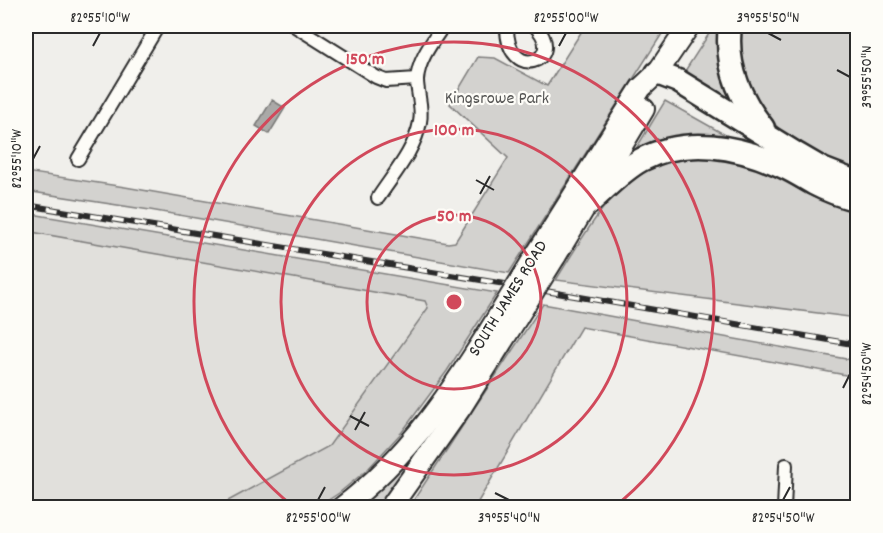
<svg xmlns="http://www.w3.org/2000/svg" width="883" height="533" viewBox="0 0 883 533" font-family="Dekko,sans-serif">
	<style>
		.built { fill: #e1e0dc }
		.green { fill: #d3d2cf; stroke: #7f7e7d; stroke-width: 1.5 }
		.water { fill: #aaa9a7; stroke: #777775; stroke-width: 1.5 }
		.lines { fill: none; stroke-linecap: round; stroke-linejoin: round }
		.street-casing { stroke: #2b2b2b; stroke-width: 16 }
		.primary-casing { stroke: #2b2b2b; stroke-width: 24 }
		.highway-casing { stroke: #2b2b2b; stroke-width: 27 }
		.street { stroke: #fdfcf7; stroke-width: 12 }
		.primary { stroke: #fdfcf7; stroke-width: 20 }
		.highway { stroke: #fdfcf7; stroke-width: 22 }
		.rail-casing { stroke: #2b2b2b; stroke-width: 6 }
		.rail { stroke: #fdfcf7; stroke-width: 4; stroke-dasharray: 11; stroke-linecap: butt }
		.primary-bridge-casing { stroke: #2b2b2b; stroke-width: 24; stroke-linecap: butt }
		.primary-bridge { stroke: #fdfcf7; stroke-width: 20 }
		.ticks { fill: none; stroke: #2b2b2b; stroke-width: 2 }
		.ring { fill: none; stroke: #d1495b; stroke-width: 3 }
		.labels { text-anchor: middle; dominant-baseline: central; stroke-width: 4.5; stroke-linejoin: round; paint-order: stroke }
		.park-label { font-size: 18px; fill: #555554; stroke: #fdfcf7 }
		.street-label { font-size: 18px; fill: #2b2b2b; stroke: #fdfcf7 }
		.centre { fill: #d1495b; stroke: #fdfcf7; stroke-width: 3 }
		.ring-label { font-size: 18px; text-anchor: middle; font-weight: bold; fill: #d1495b; stroke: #fdfcf7; stroke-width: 4.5; stroke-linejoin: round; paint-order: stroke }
		.neatline { fill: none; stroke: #2b2b2b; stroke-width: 2 }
		.ticks-label { font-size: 15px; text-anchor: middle; fill: #2b2b2b }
	</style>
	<rect width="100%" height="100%" fill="#f0efeb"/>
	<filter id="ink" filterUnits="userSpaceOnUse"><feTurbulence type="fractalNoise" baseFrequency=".0167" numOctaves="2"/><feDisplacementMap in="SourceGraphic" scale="12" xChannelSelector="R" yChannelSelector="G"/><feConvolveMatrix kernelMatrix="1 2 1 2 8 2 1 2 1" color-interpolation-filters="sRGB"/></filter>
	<g filter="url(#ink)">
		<path class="built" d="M26,231L425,301L428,308L329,446L217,507H26Z"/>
		<g class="green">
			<path d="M585,26H667L509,273L150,210L26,191V172L125,187L448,243L455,242L508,158L450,104L478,57L495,58L547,86Z"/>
			<path d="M714,26H723L736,108L683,74Z"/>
			<path d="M738,26H857V173L834,165L797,143L780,130L766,114L753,97L738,54Z"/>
			<path d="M665,101L738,142L634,152Z"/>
			<path d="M689,154L750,163L813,197L857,211V318L556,280C581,241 605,194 645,169C657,161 675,158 689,154Z"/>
			<path d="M26,213L497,293L447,371L402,432L368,469L339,493L318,507H217L329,446L428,308L425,301L26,231Z"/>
			<path d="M543,304L857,361V377L581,327L475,507H409Z"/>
			<path d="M420,443L425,446L379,507L352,508Z"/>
		</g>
		<path class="water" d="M272,100L285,108L269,134L256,126Z"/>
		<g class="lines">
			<g class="street-casing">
				<g id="street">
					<path d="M295,26L376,77L386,81L417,79"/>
					<path d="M507,26C506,84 569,61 535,26"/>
					<path d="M78,159L158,26"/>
					<path d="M378,198C393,175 415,150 420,122C423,108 417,93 417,80C418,60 433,41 443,26"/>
					<path d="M605,506V508"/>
					<path d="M784,508L786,465"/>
				</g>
			</g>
			<g class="primary-casing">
				<g id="primary">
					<path d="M537,253L641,88L657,73L689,26"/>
					<path d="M555,257L644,109"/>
					<path d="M341,508C409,457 455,387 499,315"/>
					<path d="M390,508L462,406L517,318"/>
				</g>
			</g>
			<g class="highway-casing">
				<g id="highway">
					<path d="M730,26C725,65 739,98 763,128"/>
					<path d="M657,73L678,81L798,155L822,169L858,183"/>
					<path d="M588,204C605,189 621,171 641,160C686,136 738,146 782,166C794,171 804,178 815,184C828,191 843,196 858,200"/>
				</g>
			</g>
			<use href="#street" class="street"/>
			<use href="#primary" class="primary"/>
			<use href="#highway" class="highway"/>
			<g class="rail-casing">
				<path id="rail" d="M26,205L505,284L858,345"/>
			</g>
			<use href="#rail" class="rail"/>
			<g class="primary-bridge-casing">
				<g id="primary-bridge">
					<path d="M499,315L537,253"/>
					<path d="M517,318L555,257"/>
				</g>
			</g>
			<use href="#primary-bridge" class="primary-bridge"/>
		</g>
	</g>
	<path class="ticks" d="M768,33L781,40M93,46L100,33M559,46L566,33M837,70L850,77M33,159L40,146M476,180L494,190M480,194L490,176M843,388L850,374M350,416L369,426M355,430L365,412M495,493L509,500M318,500L325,487M783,500L790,487"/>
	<g class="ring">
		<circle cx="454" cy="302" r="87"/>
		<circle cx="454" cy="302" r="173"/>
		<path d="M294 507A260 260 0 1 1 614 507"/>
	</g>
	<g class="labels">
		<g class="park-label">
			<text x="497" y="99">Kingsrowe Park</text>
		</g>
		<g class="street-label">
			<text transform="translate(509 299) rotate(-58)">SOUTH JAMES ROAD</text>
		</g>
	</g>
	<circle cx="454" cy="302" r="9" class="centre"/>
	<g class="ring-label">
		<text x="365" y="64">150 m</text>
		<text x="454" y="135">100 m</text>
		<text x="454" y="221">50 m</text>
	</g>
	<rect width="883" height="533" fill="none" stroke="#fdfcf7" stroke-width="66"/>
	<rect x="33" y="33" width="817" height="467" class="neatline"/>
	<g class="ticks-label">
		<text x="100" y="22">82°55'10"W</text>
		<text x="566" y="22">82°55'00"W</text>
		<text x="768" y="22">39°55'50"N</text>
		<text transform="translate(866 77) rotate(-90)" y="5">39°55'50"N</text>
		<text transform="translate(16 159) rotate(-90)" y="5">82°55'10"W</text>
		<text transform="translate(866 374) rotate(-90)" y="5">82°54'50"W</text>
		<text x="318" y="522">82°55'00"W</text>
		<text x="509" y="522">39°55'40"N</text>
		<text x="783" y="522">82°54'50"W</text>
	</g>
</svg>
